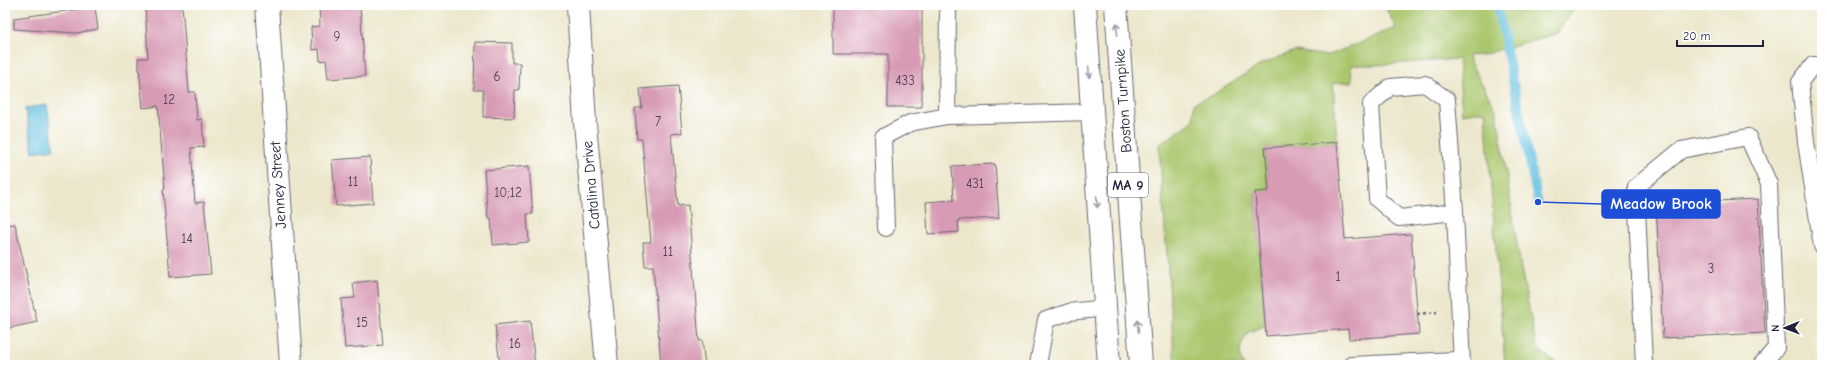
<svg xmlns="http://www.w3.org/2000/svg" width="1827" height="370" viewBox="0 0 1827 370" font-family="'Comic Neue',sans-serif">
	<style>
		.green { fill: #aac76e; stroke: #667454 }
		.water { fill: #61bfdf; stroke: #42708d }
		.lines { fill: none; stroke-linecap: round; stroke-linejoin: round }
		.stream { stroke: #61bfdf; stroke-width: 9 }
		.building { fill: #d89bb5 }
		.service-casing { stroke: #69676e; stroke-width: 18 }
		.minor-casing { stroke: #69676e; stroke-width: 24 }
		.trunk-casing { stroke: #69676e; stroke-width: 24 }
		.path { stroke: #69676e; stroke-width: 2.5; stroke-dasharray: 3 3; stroke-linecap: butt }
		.service { stroke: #fff; stroke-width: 16 }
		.minor { stroke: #fff; stroke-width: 22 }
		.trunk { stroke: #fff; stroke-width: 22 }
		.oneway { stroke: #9c9ca7 }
		.labels { text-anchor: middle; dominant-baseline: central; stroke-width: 3.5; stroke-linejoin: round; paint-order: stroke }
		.number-label { font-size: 13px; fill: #50405a }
		.shield { fill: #fff; stroke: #646476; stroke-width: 1 }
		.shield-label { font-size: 14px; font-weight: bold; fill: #22223b }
		.street-label { font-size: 15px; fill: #22223b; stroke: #fff }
		.leader { fill: none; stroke: #1d4ed8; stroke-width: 1.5 }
		.callout-dot { fill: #1d4ed8; stroke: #fff; stroke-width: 1.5 }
		.callout { fill: #1d4ed8; stroke: #1d4ed8; stroke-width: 1.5 }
		.callout-label { font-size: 16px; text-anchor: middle; font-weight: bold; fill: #fff }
	</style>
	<rect width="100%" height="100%" fill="#fff"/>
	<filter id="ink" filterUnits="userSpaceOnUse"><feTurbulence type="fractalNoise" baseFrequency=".025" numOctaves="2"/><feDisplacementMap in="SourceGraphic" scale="8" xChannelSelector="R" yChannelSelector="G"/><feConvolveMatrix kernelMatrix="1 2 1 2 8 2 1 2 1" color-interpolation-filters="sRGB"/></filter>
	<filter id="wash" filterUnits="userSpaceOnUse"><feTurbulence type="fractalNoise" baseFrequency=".012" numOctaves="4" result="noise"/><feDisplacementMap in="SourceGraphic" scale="16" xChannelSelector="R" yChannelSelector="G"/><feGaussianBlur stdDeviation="0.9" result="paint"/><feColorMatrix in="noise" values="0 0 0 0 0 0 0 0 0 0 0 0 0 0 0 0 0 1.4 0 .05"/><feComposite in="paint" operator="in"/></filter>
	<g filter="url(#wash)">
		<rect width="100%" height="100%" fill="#ece7cc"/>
		<path class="green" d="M1384,5H1576L1557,33L1482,55L1467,56L1497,112L1520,263L1537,349L1559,365H1505L1485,111L1462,114L1458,59L1378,65H1351L1352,82L1333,83L1337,142L1265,148L1269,191L1255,192L1265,326L1248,332C1242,342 1236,354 1244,365H1177L1174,355L1159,145L1193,121L1194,103L1211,96L1262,64L1295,51L1327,56L1396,28Z"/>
		<path class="water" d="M47,105L54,149L33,152L25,108Z"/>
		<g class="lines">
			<path class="stream" d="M1497,5L1538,202"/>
		</g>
		<g id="blocks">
			<g class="building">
				<path d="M145,5H182L189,92H195L197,120L202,119L204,147L191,148L195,203L204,202L211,274L170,277L163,189H165L158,106L143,108L138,58H148Z"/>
				<path d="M319,5H360L365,76L328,79L326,60L320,61L319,49L312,50L311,27L320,26Z"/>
				<path d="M833,5H922V107H888V54H833Z"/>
				<path d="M95,7L98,29L76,33L14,29V18Z"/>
				<path d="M475,42L512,43V63H520L519,90H515L514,118L483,117V90H474Z"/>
				<path d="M678,86L682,133L671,134L678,206L688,205L699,341L702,340L705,365H661L653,266H645L643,242H651L642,139H637L635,108H642L640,89Z"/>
				<path d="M1337,142L1345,239L1411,234L1419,334L1349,339L1348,329L1266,336L1255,192L1269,191L1265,148Z"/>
				<path d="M370,157L373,203L336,206L332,160Z"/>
				<path d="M995,164L999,218L958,220L959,232L928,234L926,202L954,200L952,166Z"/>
				<path d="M529,166L533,214H527L529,242L493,245L491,218H488L484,170Z"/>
				<path d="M1758,199L1765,333L1663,338L1656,204Z"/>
				<path d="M15,224L37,322L5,329V225Z"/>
				<path d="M377,280L383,345L345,348L341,299L355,298L353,283Z"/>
				<path d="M530,321L535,365H500L495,325Z"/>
			</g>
		</g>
	</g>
	<g filter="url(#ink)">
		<use href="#blocks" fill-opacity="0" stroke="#69676e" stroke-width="1"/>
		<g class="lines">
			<g class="service-casing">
				<g id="service">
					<path d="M948,5L947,116L1092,112"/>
					<path d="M1822,65H1813L1800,82L1806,142L1822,246"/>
					<path d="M1455,212L1399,218L1377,199L1371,104L1390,87L1425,84L1447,100L1455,212L1462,365"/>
					<path d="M886,228L883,137L910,123L947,116"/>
					<path d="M1038,365L1046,320L1069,312L1106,308"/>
					<path d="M1351,365L1456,360L1460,365"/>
					<path d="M1644,365L1636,187L1681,150L1748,137L1769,184L1776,348L1761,365"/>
				</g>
			</g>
			<g class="minor-casing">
				<g id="minor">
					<path d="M267,5L291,365"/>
					<path d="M578,5L585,123L607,365"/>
				</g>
			</g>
			<g class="trunk-casing">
				<g id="trunk">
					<path d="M1085,5L1109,365"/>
					<path d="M1116,5L1141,365"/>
				</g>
			</g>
			<path class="path" d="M1417,314L1437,312"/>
			<use href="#service" class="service"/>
			<use href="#minor" class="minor"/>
			<use href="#trunk" class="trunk"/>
		</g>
		<defs><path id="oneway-shaft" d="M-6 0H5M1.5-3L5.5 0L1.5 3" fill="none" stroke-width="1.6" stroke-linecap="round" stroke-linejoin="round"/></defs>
		<g class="oneway">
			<use href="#oneway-shaft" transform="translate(1117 29) rotate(-94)"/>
			<use href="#oneway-shaft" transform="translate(1089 72) rotate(86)"/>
			<use href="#oneway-shaft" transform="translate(1097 202) rotate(86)"/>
			<use href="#oneway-shaft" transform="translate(1138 326) rotate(-94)"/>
		</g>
	</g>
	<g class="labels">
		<g class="number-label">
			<text x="337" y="36">9</text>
			<text x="497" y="76">6</text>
			<text x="905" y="80">433</text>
			<text x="169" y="99">12</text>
			<text x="658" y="121">7</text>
			<text x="353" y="181">11</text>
			<text x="975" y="183">431</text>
			<text x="508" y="192">10;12</text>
			<text x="187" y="238">14</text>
			<text x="668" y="251">11</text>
			<text x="1711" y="268">3</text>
			<text x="1338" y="276">1</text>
			<text x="362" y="322">15</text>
			<text x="515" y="343">16</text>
		</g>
		<rect class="shield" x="1108" y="173" width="40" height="24" rx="3"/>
		<g class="shield-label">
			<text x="1128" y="185">MA 9</text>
		</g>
		<g class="street-label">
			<text transform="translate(1123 101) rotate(-94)">Boston Turnpike</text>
			<text transform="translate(278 185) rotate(-94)">Jenney Street</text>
			<text transform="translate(591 185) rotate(-95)">Catalina Drive</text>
		</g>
	</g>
	<path class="leader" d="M1538 202L1602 204"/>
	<circle class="callout-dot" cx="1538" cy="202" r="4"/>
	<rect class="callout" x="1602" y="190" width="118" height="28" rx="4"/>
	<g class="callout-label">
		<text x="1661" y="209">Meadow Brook</text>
	</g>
	<rect width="1827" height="370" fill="none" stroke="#fff" stroke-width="20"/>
	<g transform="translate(1785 328) rotate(269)" stroke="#ffffff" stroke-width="3" paint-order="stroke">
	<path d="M0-3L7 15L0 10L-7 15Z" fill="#22223b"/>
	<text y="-6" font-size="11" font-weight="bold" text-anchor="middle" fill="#22223b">N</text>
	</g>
	<path d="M1677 40v6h86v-6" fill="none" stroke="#22223b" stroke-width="2"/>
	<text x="1683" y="40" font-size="12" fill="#22223b" stroke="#ffffff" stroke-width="3" paint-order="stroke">20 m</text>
</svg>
